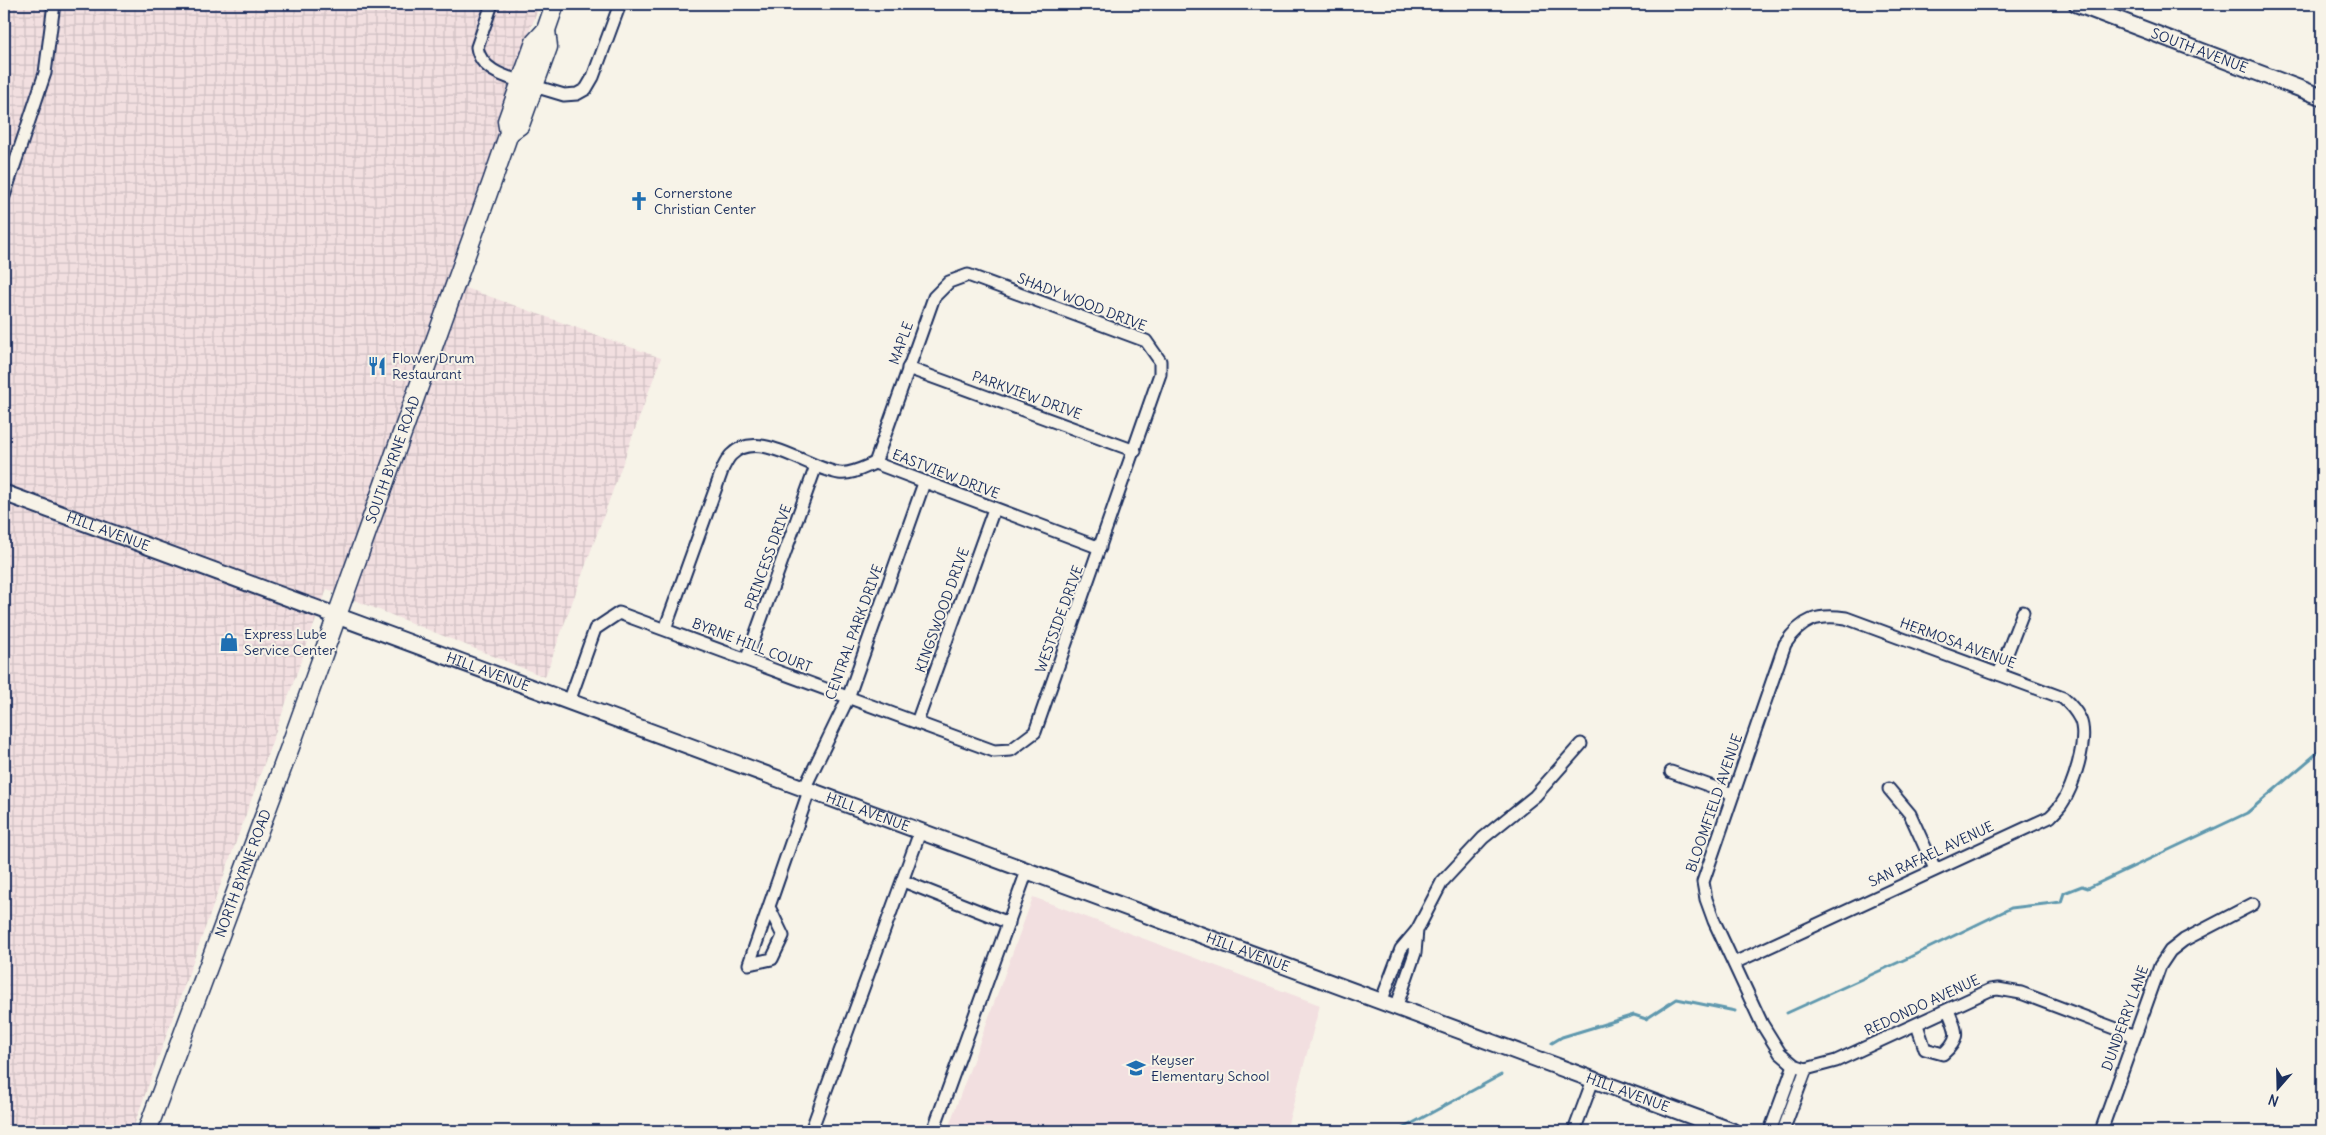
<svg xmlns="http://www.w3.org/2000/svg" width="2326" height="1135" viewBox="0 0 2326 1135" font-family="Delius,sans-serif">
	<style>
		.built { fill: #f2dfe0 }
		.industrial { fill: url(#industrial-grid) }
		.lines { fill: none; stroke-linecap: round; stroke-linejoin: round }
		.stream { stroke: #5f98ae; stroke-width: 3 }
		.street-casing { stroke: #1b2f5e; stroke-width: 15 }
		.secondary-casing { stroke: #1b2f5e; stroke-width: 19 }
		.primary-casing { stroke: #1b2f5e; stroke-width: 21 }
		.street { stroke: #f7f3e8; stroke-width: 11 }
		.secondary { stroke: #f7f3e8; stroke-width: 15 }
		.primary { stroke: #f7f3e8; stroke-width: 18 }
		.labels { text-anchor: middle; dominant-baseline: central; stroke-width: 4; stroke-linejoin: round; paint-order: stroke }
		.street-label { font-size: 14px; fill: #1b2f5e; stroke: #f7f3e8 }
		.poi-label { font-size: 14px; fill: #1b2f5e; stroke: #f7f3e8; text-anchor: start }
	</style>
	<defs>
		<pattern id="industrial-grid" width="8" height="8" patternUnits="userSpaceOnUse" patternTransform="scale(1.25)"><rect width="8" height="8" fill="#f2dfe0"/><path d="M0 4h8M4 0v8" fill="none" stroke="#cfc0c3"/></pattern>
	</defs>
	<rect width="100%" height="100%" fill="#f7f3e8"/>
	<filter id="ink" filterUnits="userSpaceOnUse"><feTurbulence type="fractalNoise" baseFrequency=".02" numOctaves="2"/><feDisplacementMap in="SourceGraphic" scale="10" xChannelSelector="R" yChannelSelector="G"/><feConvolveMatrix kernelMatrix="1 2 1 2 8 2 1 2 1" color-interpolation-filters="sRGB"/></filter>
	<g filter="url(#ink)">
		<path class="built" d="M1033,897L1320,1005L1286,1131H947Z"/>
		<path class="industrial" d="M4,4H540L512,78L493,179L455,284L661,358L545,677L327,589L132,1131H4Z"/>
		<g class="lines">
			<g class="stream">
				<path d="M1787,1013L1908,958L2011,908L2061,902L2064,893L2082,886L2088,888L2247,813L2322,749"/>
				<path d="M1552,1043L1562,1037L1634,1015L1646,1019L1677,999L1735,1011"/>
				<path d="M1398,1131L1501,1075"/>
			</g>
			<g class="street-casing">
				<g id="street">
					<path d="M492,4L477,47C480,69 503,76 522,82"/>
					<path d="M534,86L564,95L577,94L586,89L593,77L620,4"/>
					<path d="M4,196L45,73L54,4"/>
					<path d="M908,368L1135,451"/>
					<path d="M665,629L723,468C725,464 728,458 731,455C758,427 808,469 839,473C851,475 865,467 875,463L1100,548"/>
					<path d="M747,658L816,466"/>
					<path d="M1999,674L2023,612"/>
					<path d="M569,702L595,629L619,613L994,751L1011,750L1035,732L1160,374V361L1146,341L968,275L949,282L934,297L875,463"/>
					<path d="M917,722L994,509"/>
					<path d="M1671,772L1733,794"/>
					<path d="M804,789L848,698L924,483"/>
					<path d="M1889,789L1910,814L1935,869"/>
					<path d="M903,881L1009,923"/>
					<path d="M769,907L783,936L772,959L749,964L809,791"/>
					<path d="M1734,963L2050,817C2054,813 2058,809 2061,805C2073,788 2089,739 2080,719C2076,711 2070,704 2063,698L1846,618C1817,614 1802,619 1785,644L1703,882L1706,899L1714,921L1762,1024L1780,1053L1794,1065L1806,1069L1836,1061L1990,990L1998,989L2021,993L2135,1036"/>
					<path d="M1381,1002L1401,949L1417,930L1442,882L1483,838L1535,796L1581,744"/>
					<path d="M1396,1008L1415,953L1417,930"/>
					<path d="M1917,1025L1925,1049L1943,1054C1962,1037 1956,1031 1948,1010"/>
					<path d="M811,1131L920,832"/>
					<path d="M933,1131L1027,871"/>
					<path d="M1574,1131L1593,1080"/>
					<path d="M1770,1131L1794,1065"/>
					<path d="M1783,1131L1806,1069"/>
					<path d="M2101,1131L2160,966L2170,951L2184,940L2253,904"/>
				</g>
			</g>
			<g class="secondary-casing">
				<g id="secondary">
					<path id="s1" d="M2077,4L2322,97"/>
					<path id="s2" d="M4,493L1732,1131"/>
				</g>
			</g>
			<g class="primary-casing">
				<g id="primary">
					<path d="M509,133L520,125L548,47L546,30"/>
					<path id="s3" d="M147,1131L290,747L493,179L509,133L507,121L535,42L546,30L555,4"/>
				</g>
			</g>
			<use href="#street" class="street"/>
			<use href="#secondary" class="secondary"/>
			<use href="#primary" class="primary"/>
		</g>
	</g>
	<defs>
		<g id="church-bare" transform="scale(1.5)"><path d="M-1.2-6h2.4v3.5h3.3v2.4h-3.3V6h-2.4V-.1h-3.3v-2.4h3.3Z" fill="#1f6fb2" stroke="#f7f3e8" stroke-width="2.5" paint-order="stroke"/></g>
		<g id="restaurant-bare" transform="scale(1.5)"><path d="M-5-6h1v4h1v-4h1v4h1v-4h1v5L-1.5 .5V6h-2V.5L-5-1ZM5-6V6H3V1.5H1.5Q1.5-4 5-6Z" fill="#1f6fb2" stroke="#f7f3e8" stroke-width="2.5" paint-order="stroke"/></g>
		<g id="shop-bare" transform="scale(1.5)"><path d="M-5-2.5h2.3a2.7 3.5 0 0 1 5.4 0H5L5.5 6h-11ZM-1.5-2.5h3a1.5 2.3 0 0 0-3 0Z" fill="#1f6fb2" stroke="#f7f3e8" stroke-width="2.5" paint-order="stroke"/></g>
		<g id="school-bare" transform="scale(1.5)"><path d="M0-5L7-2L0 1L-7-2ZM-4 1L0 2.5L4 1V4Q0 6-4 4Z" fill="#1f6fb2" stroke="#f7f3e8" stroke-width="2.5" paint-order="stroke"/></g>
	</defs>
	<g fill-rule="evenodd">
		<use href="#church-bare" x="639" y="201"/>
		<use href="#restaurant-bare" x="377" y="366"/>
		<use href="#shop-bare" x="229" y="642"/>
		<use href="#school-bare" x="1136" y="1068"/>
	</g>
	<g class="labels">
		<g class="street-label">
			<text stroke="none"><textPath href="#s1" startOffset="131">SOUTH AVENUE</textPath></text>
			<text transform="translate(1082 302) rotate(21)">SHADY WOOD DRIVE</text>
			<text transform="translate(901 343) rotate(-70)">MAPLE</text>
			<text transform="translate(1027 395) rotate(20)">PARKVIEW DRIVE</text>
			<text stroke="none"><textPath href="#s3" startOffset="715">SOUTH BYRNE ROAD</textPath></text>
			<text transform="translate(946 474) rotate(21)">EASTVIEW DRIVE</text>
			<text stroke="none"><textPath href="#s2" startOffset="111">HILL AVENUE</textPath></text>
			<text transform="translate(768 557) rotate(-70)">PRINCESS DRIVE</text>
			<text transform="translate(942 610) rotate(-70)">KINGSWOOD DRIVE</text>
			<text transform="translate(1059 619) rotate(-70)">WESTSIDE DRIVE</text>
			<text transform="translate(854 632) rotate(-70)">CENTRAL PARK DRIVE</text>
			<text transform="translate(1958 643) rotate(20)">HERMOSA AVENUE</text>
			<text transform="translate(752 645) rotate(21)">BYRNE HILL COURT</text>
			<text stroke="none"><textPath href="#s2" startOffset="516">HILL AVENUE</textPath></text>
			<text transform="translate(1714 803) rotate(-71)">BLOOMFIELD AVENUE</text>
			<text stroke="none"><textPath href="#s2" startOffset="921">HILL AVENUE</textPath></text>
			<text transform="translate(1931 854) rotate(-25)">SAN RAFAEL AVENUE</text>
			<text stroke="none"><textPath href="#s3" startOffset="275">NORTH BYRNE ROAD</textPath></text>
			<text stroke="none"><textPath href="#s2" startOffset="1326">HILL AVENUE</textPath></text>
			<text transform="translate(1922 1005) rotate(-25)">REDONDO AVENUE</text>
			<text transform="translate(2125 1018) rotate(-70)">DUNDERRY LANE</text>
			<text stroke="none"><textPath href="#s2" startOffset="1731">HILL AVENUE</textPath></text>
		</g>
		<g class="poi-label">
			<text x="654" y="193">Cornerstone<tspan x="654" dy="16">Christian Center</tspan></text>
			<text x="392" y="358">Flower Drum<tspan x="392" dy="16">Restaurant</tspan></text>
			<text x="244" y="634">Express Lube<tspan x="244" dy="16">Service Center</tspan></text>
			<text x="1151" y="1060">Keyser<tspan x="1151" dy="16">Elementary School</tspan></text>
		</g>
	</g>
	<rect width="2326" height="1135" fill="none" stroke="#f7f3e8" stroke-width="20"/>
	<rect x="10" y="10" width="2306" height="1115" fill="none" stroke="#1b2f5e" stroke-width="2" filter="url(#ink)"/>
	<g transform="translate(2278 1088) rotate(200)" stroke="#f7f3e8" stroke-width="4" paint-order="stroke">
	<path d="M0-4L9 19L0 12L-9 19Z" fill="#1b2f5e"/>
	<text y="-8" font-size="14" font-weight="bold" text-anchor="middle" fill="#1b2f5e">N</text>
	</g>
</svg>
